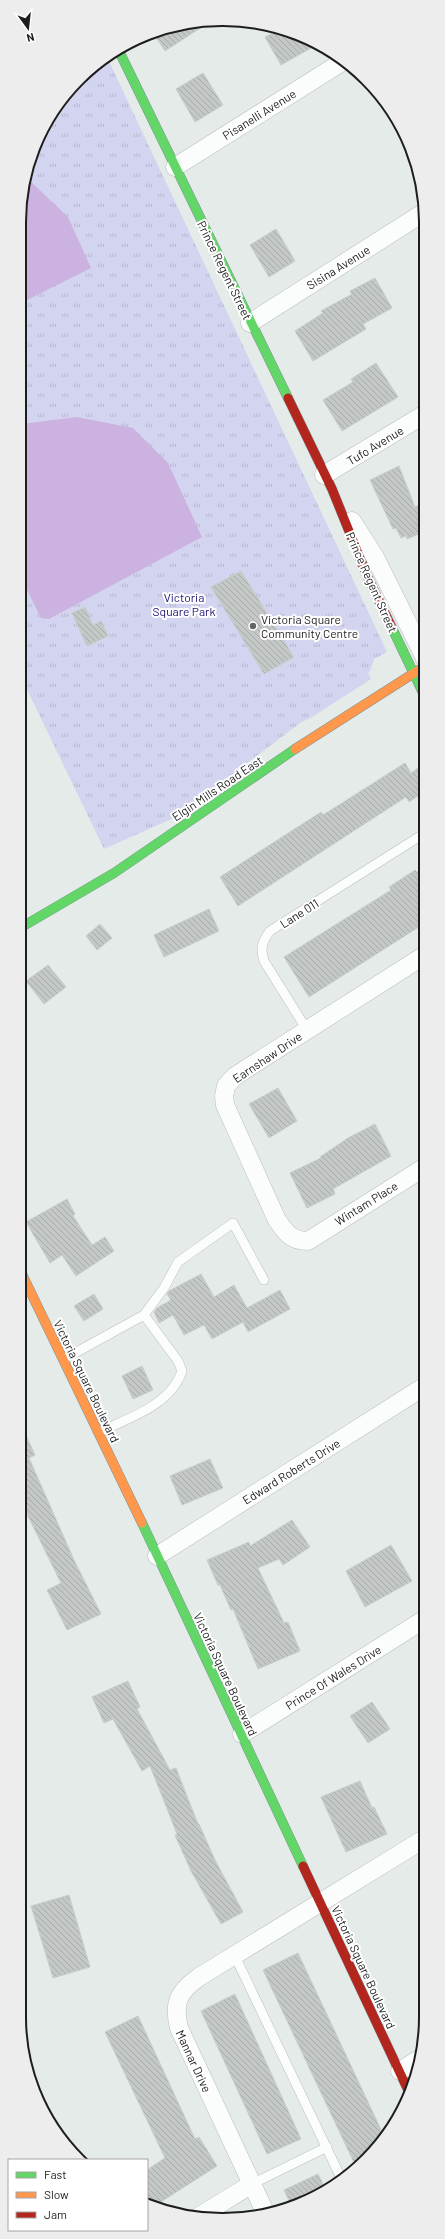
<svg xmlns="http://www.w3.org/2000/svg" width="445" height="2239" viewBox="0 0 445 2239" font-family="Barlow,sans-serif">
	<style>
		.park { fill: url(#park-tufts) }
		.pitch { fill: #ccb2e0 }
		.building { fill: url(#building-back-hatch); stroke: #c7cecb }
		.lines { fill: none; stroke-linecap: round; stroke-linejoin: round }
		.lane-casing { stroke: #bcbebe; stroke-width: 10 }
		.street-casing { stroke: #bcbebe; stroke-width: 19 }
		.fast-casing { stroke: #7f9293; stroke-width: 10 }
		.slow-casing { stroke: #7f9293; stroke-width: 10 }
		.jam-casing { stroke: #7f9293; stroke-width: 10 }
		.lane { stroke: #fbfcfc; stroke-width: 9 }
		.street { stroke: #fbfcfc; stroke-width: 18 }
		.fast { stroke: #63d668; stroke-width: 9 }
		.slow { stroke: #ff974d; stroke-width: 9 }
		.jam { stroke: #b3261e; stroke-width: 9 }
		.poi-dot { fill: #636564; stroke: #fff; stroke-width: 1.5 }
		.labels { text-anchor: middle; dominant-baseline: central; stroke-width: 4; stroke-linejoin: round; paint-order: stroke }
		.street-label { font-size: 12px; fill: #1d1d1d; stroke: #fff }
		.park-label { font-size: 12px; fill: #191174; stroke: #fff }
		.poi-label { font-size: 12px; fill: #1d1d1d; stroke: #fff; text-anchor: start }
		.rim { fill: none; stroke: #1d1d1d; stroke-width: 2 }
	</style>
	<defs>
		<pattern id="park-tufts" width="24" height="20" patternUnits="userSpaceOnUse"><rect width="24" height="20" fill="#d3d4f0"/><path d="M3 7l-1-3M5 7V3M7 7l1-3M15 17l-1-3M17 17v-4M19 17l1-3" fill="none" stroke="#b5b6cd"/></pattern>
		<pattern id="building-back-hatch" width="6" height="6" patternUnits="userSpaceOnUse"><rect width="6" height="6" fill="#c3c8c6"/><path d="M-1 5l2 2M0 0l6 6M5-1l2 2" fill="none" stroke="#a7abaa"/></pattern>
	</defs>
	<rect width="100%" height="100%" fill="#e5ebe9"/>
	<path class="park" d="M107,57L387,652L374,659L371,669L368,673L371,679L312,717L300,723L178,816L104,849L20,675L21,196L46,121L98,61Z"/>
	<g class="pitch">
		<path d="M27,178L68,217L91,268L21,303V196Z"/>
		<path d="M77,417L133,428L168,463L202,537L49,619L41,618L20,576L21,424Z"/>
	</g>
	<g class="building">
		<path d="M208,23L165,51L154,34L170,26Z"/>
		<path d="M279,30L312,40L318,44L281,65L265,37Z"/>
		<path d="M203,73L223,105L195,122L176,89Z"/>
		<path d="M276,229L295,261L269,277L250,245Z"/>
		<path d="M375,278L392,308L363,324L366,329L313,361L295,331L323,313L321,311L352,294L350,291Z"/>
		<path d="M376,363L398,397L342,431L323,400L353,382L351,379Z"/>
		<path d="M399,466L415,507L421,504L425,513V527L419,530L421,533L407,539L406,536L401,538L396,528L393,529L370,480Z"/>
		<path d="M241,571L294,657L264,674L211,587Z"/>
		<path d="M85,607L93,625L101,621L108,636L87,646L72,613Z"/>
		<path d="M405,763L411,773L421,766L425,773V791L409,802L406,797L238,906L220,877L321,812L323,815Z"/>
		<path d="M425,867V923L309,997L284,957L391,890L389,887L415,870L417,872Z"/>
		<path d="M209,909L219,931L164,957L154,935Z"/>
		<path d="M100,924L112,938L97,950L86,936Z"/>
		<path d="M48,965L66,987L44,1004L26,981Z"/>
		<path d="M278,1088L297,1121L269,1138L249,1104Z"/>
		<path d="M375,1124L391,1156L333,1189L335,1194L307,1208L290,1173L321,1158L320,1157L348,1138Z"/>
		<path d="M67,1199L75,1214L73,1216L92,1245L105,1237L114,1251L76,1276L62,1255L50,1263L26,1222Z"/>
		<path d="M201,1274L214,1297L234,1285L247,1308L280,1290L290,1309L248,1332L243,1322L212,1339L204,1325L184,1335L173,1315L159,1323L154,1312L157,1308L171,1300L167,1294L169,1291Z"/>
		<path d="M94,1294L103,1309L84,1321L74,1306Z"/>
		<path d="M142,1366L153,1390L133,1399L122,1376Z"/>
		<path d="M20,1422L35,1455L29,1458L74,1560L101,1614L67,1630L47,1590L61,1583L19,1498Z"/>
		<path d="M210,1459L223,1488L182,1505L170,1476Z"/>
		<path d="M292,1520L310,1547L283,1565L279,1559L258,1568L284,1623L288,1622L300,1651L258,1669L233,1609L231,1610L220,1585H218L207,1560L249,1542L250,1546Z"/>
		<path d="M391,1545L412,1581L365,1607L346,1571Z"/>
		<path d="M128,1681L140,1707L137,1709L170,1770L176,1768L198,1824H199L215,1860L243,1912L221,1924L191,1871L175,1835L177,1834L150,1766L142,1771L113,1719L104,1723L92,1697Z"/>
		<path d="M372,1702L390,1729L368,1743L350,1716Z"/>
		<path d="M360,1781L372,1808L374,1807L387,1834L346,1852L321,1797Z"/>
		<path d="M69,1895L90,1967L53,1978L31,1906Z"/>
		<path d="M298,1953L384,2136L357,2169L263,1970Z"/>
		<path d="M235,1994L301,2139L267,2154L201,2011Z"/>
		<path d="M138,2016L195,2139L199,2137L217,2166L153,2207L147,2205V2170L165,2158L105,2032Z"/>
		<path d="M318,2174L325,2188L292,2207L284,2190Z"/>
	</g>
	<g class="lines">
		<g class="lane-casing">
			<g id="lane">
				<path d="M307,1030L264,961C260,948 262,942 270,931L425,833"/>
				<path d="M64,1359L144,1315L164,1288L178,1262L233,1223L264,1280"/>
				<path d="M99,1432C129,1418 171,1405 182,1371L178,1361L144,1315"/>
				<path d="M234,1954L341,2178"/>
				<path d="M252,2184L327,2147"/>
			</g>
		</g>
		<g class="street-casing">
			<g id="street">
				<path d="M175,167L342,62"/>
				<path d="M250,323L426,211"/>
				<path d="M324,475L425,414"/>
				<path d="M352,521L375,557L425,658"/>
				<path d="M425,1167L308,1241C291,1241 286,1233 277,1220L225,1105L224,1096L226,1086L235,1076L425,955"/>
				<path d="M157,1556L425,1386"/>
				<path d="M242,1734L425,1619"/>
				<path d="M400,2071L419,2059"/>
				<path d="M265,2212L179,2028C173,2003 178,1992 199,1977L424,1839"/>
				<path d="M198,2217L252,2184"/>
			</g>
		</g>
		<g class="fast-casing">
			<g id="fast">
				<path d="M119,51L288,398"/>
				<path d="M392,628L425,697"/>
				<path d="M20,928L114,873L295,749"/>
				<path d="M142,1523L303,1866"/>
			</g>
		</g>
		<g class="slow-casing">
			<g id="slow">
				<path d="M295,749L425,666"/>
				<path d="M20,1270L142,1523"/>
			</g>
		</g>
		<g class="jam-casing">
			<g id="jam">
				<path d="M288,398L332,489L368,578L392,628"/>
				<path d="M303,1866L408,2090"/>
			</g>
		</g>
		<use href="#lane" class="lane"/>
		<use href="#street" class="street"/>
		<use href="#fast" class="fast"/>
		<use href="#slow" class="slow"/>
		<use href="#jam" class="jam"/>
	</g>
	<circle class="poi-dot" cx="253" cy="626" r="4"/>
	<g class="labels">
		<g class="street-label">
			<text transform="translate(259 114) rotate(-32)">Pisanelli Avenue</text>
			<text transform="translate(338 267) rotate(-32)">Sisina Avenue</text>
			<text transform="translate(225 270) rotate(64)">Prince Regent Street</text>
			<text transform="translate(375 445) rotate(-31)">Tufo Avenue</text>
			<text transform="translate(372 582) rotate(66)">Prince Regent Street</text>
			<text transform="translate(217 788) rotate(-34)">Elgin Mills Road East</text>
			<text transform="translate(299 913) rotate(-32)">Lane 011</text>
			<text transform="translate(267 1057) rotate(-34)">Earnshaw Drive</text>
			<text transform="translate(366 1203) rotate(-32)">Wintam Place</text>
			<text transform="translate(87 1381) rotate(64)">Victoria Square Boulevard</text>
			<text transform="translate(291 1471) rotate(-32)">Edward Roberts Drive</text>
			<text transform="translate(226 1674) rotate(65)">Victoria Square Boulevard</text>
			<text transform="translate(333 1677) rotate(-32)">Prince Of Wales Drive</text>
			<text transform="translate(364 1967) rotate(65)">Victoria Square Boulevard</text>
			<text transform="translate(194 2061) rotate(65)">Mannar Drive</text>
		</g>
		<g class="park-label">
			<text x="184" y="597">Victoria<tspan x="184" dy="14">Square Park</tspan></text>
		</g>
		<g class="poi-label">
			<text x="261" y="619">Victoria Square<tspan x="261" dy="14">Community Centre</tspan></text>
		</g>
	</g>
	<path d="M0 0H445V2239H0ZM222 26H223A196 196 0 0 1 419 222V2017A196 196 0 0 1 223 2213H222A196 196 0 0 1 26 2017V222A196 196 0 0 1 222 26Z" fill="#ededed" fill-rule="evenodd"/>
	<path class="rim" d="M222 26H223A196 196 0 0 1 419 222V2017A196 196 0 0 1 223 2213H222A196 196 0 0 1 26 2017V222A196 196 0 0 1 222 26Z"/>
	<rect x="8" y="2159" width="140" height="72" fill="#ffffff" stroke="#a5a5a5"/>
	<rect x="16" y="2172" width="20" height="6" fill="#63d668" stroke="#a5a5a5"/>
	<text x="44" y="2179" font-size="12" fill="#1d1d1d">Fast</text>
	<rect x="16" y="2192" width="20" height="6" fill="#ff974d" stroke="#a5a5a5"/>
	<text x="44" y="2199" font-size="12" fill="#1d1d1d">Slow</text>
	<rect x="16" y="2212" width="20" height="6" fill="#b3261e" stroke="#a5a5a5"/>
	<text x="44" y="2219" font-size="12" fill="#1d1d1d">Jam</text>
	<g transform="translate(28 28) rotate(165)" stroke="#ffffff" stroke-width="3" paint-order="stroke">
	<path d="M0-3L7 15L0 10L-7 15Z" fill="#1d1d1d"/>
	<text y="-6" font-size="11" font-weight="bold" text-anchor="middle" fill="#1d1d1d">N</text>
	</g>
</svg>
